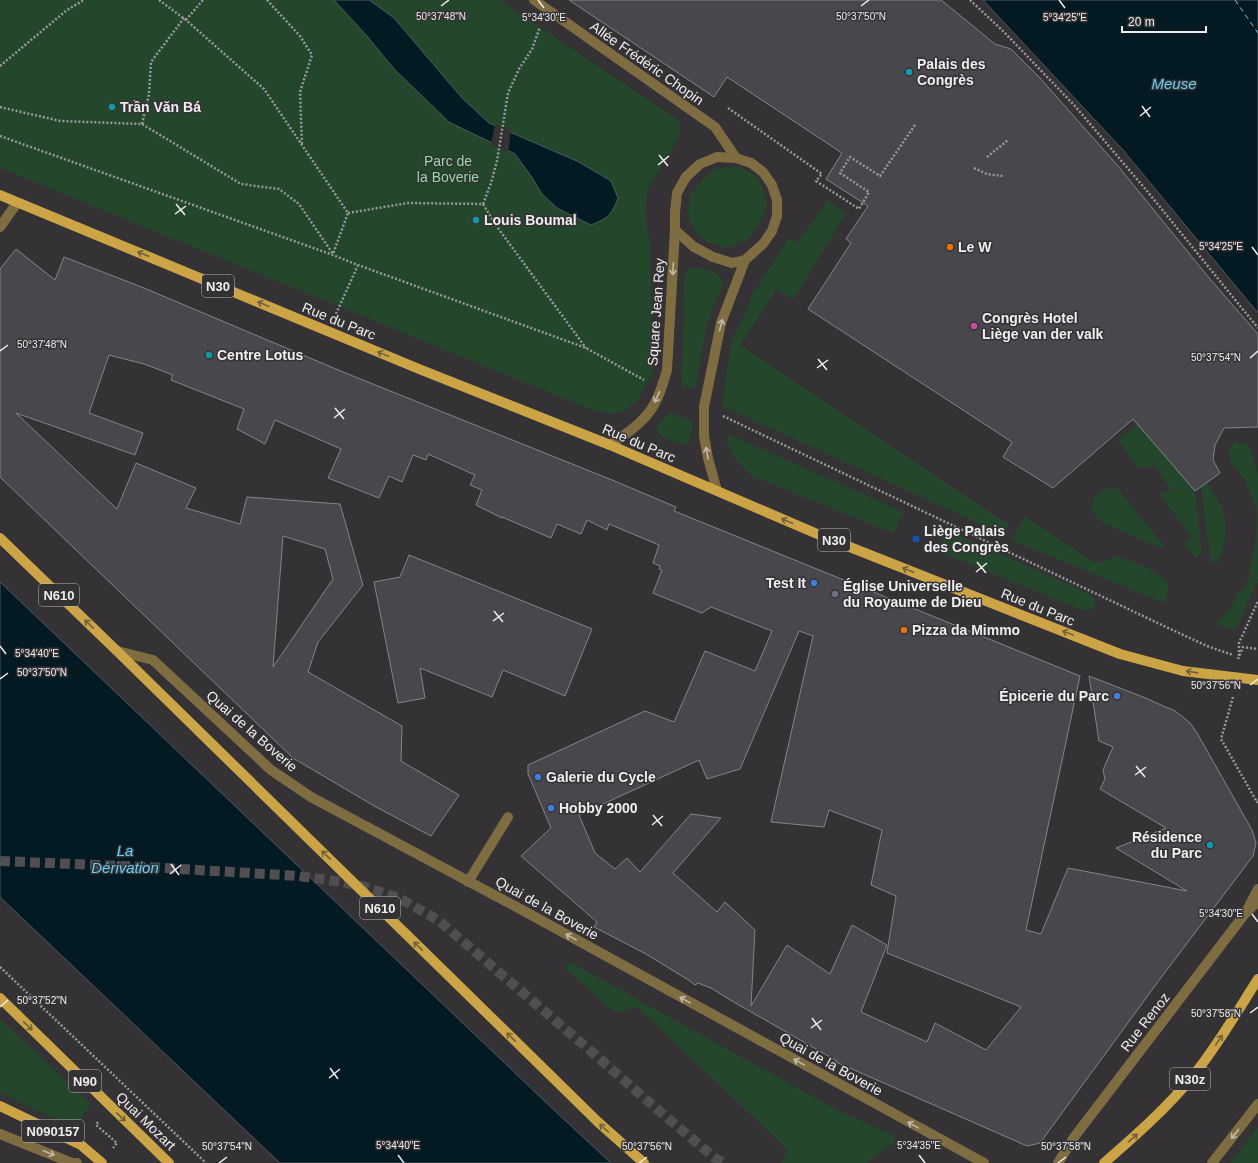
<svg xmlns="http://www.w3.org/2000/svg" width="1258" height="1163" viewBox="0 0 1258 1163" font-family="Arial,sans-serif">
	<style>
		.green { fill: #24472c }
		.water { fill: #031a22; stroke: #4a5960 }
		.pier { fill: #353235 }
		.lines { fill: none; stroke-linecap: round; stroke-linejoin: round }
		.ferry { stroke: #63d1f6; stroke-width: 1; stroke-dasharray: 5 4; stroke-linecap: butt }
		.building { fill: #48484c; stroke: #848488; fill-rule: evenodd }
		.primary-tunnel { stroke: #514e51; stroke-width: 10; stroke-dasharray: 10 5; stroke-linecap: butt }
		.path { stroke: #9a989a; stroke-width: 2.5; stroke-dasharray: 2 2; stroke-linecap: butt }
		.service { stroke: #7f6d42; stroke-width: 10 }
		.minor { stroke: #7f6d42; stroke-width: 10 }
		.tertiary { stroke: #7f6d42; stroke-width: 10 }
		.primary { stroke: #cba545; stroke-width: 10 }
		.oneway { stroke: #71603b }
		.oneway2 { stroke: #c2baaa }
		.ticks { fill: none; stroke: #efedef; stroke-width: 1.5 }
		.culture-dot { fill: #0f9aa8; stroke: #353235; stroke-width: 1.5 }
		.food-dot { fill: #e8710a; stroke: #353235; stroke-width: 1.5 }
		.hotel-dot { fill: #d1479c; stroke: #353235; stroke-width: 1.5 }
		.transit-dot { fill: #1a4fb4; stroke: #353235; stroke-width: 1.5 }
		.shop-dot { fill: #3f7fe0; stroke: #353235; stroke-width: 1.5 }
		.worship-dot { fill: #6b7280; stroke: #353235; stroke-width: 1.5 }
		.labels { text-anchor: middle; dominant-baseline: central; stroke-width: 3; stroke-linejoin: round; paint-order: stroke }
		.shield { fill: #353235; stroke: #b7b5b7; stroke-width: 1 }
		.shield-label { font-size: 13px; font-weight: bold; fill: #efedef }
		.street-label { font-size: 14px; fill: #efedef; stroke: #353235 }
		.poi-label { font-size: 14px; font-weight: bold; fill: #efedef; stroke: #353235; text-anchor: start }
		.park-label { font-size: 14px; fill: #91dda2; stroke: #353235 }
		.water-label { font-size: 15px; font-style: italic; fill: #63d1f6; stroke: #353235 }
		.ticks-label { font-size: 10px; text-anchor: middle; fill: #efedef; stroke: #353235; stroke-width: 3; stroke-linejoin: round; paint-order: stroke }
	</style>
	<rect width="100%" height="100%" fill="#353235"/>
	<g class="green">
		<path d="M0,0H500L675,118L680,124V135L648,189L645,216L650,243L653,372L636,403L622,412L609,414L592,410L0,168Z"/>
		<path d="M738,166L754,175L762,186L767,205L759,224L747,240L726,248L708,243L693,229L688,213L690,196L700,182L715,169Z"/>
		<path d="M828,200L846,213L793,300L777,289L740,345L1009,525L1002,534L722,406L731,344L752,296L788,239L798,242Z"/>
		<path d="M691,268C705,268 717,269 723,283L707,322L695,389L682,386L684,281L685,273Z"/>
		<path d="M669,412L692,422V428L689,442L681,444L671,441L660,435L656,429Z"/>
		<path d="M1138,424L1195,491L1202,555L1195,557L1185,545L1192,538L1159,494L1171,490L1155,465L1139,469L1118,440Z"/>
		<path d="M728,434L904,512L893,533L752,476L733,457L727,444Z"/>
		<path d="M1234,442L1246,444L1250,448L1258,476V583H1256L1235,631L1216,624L1232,606L1239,591H1242L1252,572L1249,570C1255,552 1258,529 1256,510C1254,501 1249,489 1245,481C1237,467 1220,458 1234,442Z"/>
		<path d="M1207,483C1212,492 1221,503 1224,514C1228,531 1225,548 1217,563L1211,562L1201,487Z"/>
		<path d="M1111,487L1118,489L1164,546L1161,548L1103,523C1085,508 1090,494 1111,487Z"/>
		<path d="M1025,516L1095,563L1104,561L1118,556C1126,558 1133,562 1141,565C1159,574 1176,580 1164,603L1011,540Z"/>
		<path d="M947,530L1089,594L1094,599L1096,604C1092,610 1088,611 1081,610L937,551Z"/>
		<path d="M570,962L839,1111L894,1135L895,1141L866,1163H781L788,1150L636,1006C628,1010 623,1013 613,1011L566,969V965Z"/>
		<path d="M0,1019L91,1105L73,1127L0,1093Z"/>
		<path d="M1258,1127V1163H1231Z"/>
	</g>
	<g class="water">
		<path d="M334,0H369L394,18L462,98L489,123L579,162L611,181L618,198C611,216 608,218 591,225L557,208L542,194L531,176L515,154L449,122L394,69L367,36Z"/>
		<path d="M983,0H1258V313L1123,150Z"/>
		<path d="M0,582L557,1113L611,1163H280L0,897Z"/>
	</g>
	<path class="pier" d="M495,124L511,130L508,153L491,145Z"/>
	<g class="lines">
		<path class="ferry" d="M1235,0L1258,33"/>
	</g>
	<g class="building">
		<path d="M569,0H941L995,44L1011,49L1040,78L1118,166L1210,279L1258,334V427L1224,428L1215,445L1213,460L1220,473L1195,491L1133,419L1053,488L1003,457L1012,442L808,309L851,243L846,239L868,206L826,179L842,153L727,77L714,97Z"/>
		<path d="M16,249L55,280L64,257L144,288L343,372L612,480L676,507L674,511L1080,676L1026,930L1041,934L1068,868L1187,891L1116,848L1166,828L1100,789L1105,779L1103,770L1113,747L1099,741L1089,676L1143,697L1175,711L1183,717L1190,723L1197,733L1252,830L1256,843L1253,856L1160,979L1040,1143L1027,1146L836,1062L837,1061L732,1001L711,988L698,983L695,985L690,981L646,954L594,927L597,922L521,856L551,828L528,774V765L645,711L674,722L705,651L755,671L772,631L711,607L702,613L653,593L662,570L659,569L660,566L653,563L659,545L609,524L607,530L587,520L581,534L557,524L551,538L502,517V518L476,505L482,490L470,485L475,475L428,454L426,460L413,455L402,482L389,476L379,498L328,478L341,449L275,420L265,444L237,429L244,409L171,380L173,375L144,364L109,355L89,413L143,433L135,455L16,413L117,509L136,463L196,488L186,508L240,524L247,497L340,504L363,585L318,642L308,672L402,726L401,761L459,795L431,836L376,807L293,758L0,477V269ZM283,536L325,549L333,579L273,667ZM799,631L813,636L771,822L824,827L829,810L882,830L871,885L896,896L887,953L1021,1007L986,1050L935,1023L927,1042L861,1012L887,945L852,925L830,974L787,945L751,1006L755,930L725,902L717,912L673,873L721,818L691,814L640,872L627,858L615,869L595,853L579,815L699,760L707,779L740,769Z"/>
		<path d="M409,555L592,629L565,696L503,670L492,697L420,668L425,698L398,703L374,582L400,577Z"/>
	</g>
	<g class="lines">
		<path class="primary-tunnel" d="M0,861L147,867L299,876L335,881L362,886L399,898L438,920L585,1046L658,1110L715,1158L723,1163"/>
		<g class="path">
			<path d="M159,0L186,20L264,89L348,213L333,254"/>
			<path d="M267,0L300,36L312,55L300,92L302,145"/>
			<path d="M970,0L1004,32L1074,105L1147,191L1258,328"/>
			<path d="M186,20L203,0"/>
			<path d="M0,66L67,10L84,0"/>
			<path d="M0,107L60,121L142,124L241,184L279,189L299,204L333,254"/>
			<path d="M728,108L822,174L816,181L859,209L869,192L840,173L850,157L880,176L915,125"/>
			<path d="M142,124L149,94L151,62L184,18"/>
			<path d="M0,136L333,255L358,265L586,348L644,380"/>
			<path d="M987,157L1008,140"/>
			<path d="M974,168L987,174L1003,176"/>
			<path d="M483,204L491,183L497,161L508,93L519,69L532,49L540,27"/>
			<path d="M348,213L408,203L483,204L495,224L586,348"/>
			<path d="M336,314L358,265"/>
			<path d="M723,416L1164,626L1207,646L1233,655"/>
			<path d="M1239,656V643L1258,601"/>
			<path d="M1238,659L1243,647L1258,649"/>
			<path d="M1233,697L1221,739L1257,802L1258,801"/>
			<path d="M0,967L206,1163"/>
			<path d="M98,1122L96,1125L117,1143L113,1148"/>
		</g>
		<g class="service">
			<path d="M534,0L715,127L736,158"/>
			<path d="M610,445C624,435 640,425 650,411C659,399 663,383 667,370L675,230"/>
			<path d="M717,491L708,458L704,436V407L721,323L745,260L763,244L772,231L777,216V200L772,185L763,172L751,163L736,158L717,157L700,164L686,177L677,193L675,212V230L694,247L713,257L732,263L745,260"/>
			<path d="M468,882L508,817"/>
		</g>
		<g class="minor">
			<path d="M0,227L17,203"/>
			<path d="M117,651L153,660L271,770L311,797L524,911L984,1163"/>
			<path d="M1246,912L1258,889"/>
			<path d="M0,1134L72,1163H77"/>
			<path d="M1212,1163L1258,1104"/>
		</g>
		<path class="tertiary" d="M1058,1163L1075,1136L1244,915L1258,901"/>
		<g class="primary">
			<path d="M0,195L419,369L610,445L822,536L1120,654L1183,671L1258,680"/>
			<path d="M0,538L117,651L598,1122L644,1163"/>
			<path d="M0,998L169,1163"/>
			<path d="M0,1106L81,1145L102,1163"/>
			<path d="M1104,1163C1135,1136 1167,1108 1193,1076C1218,1045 1237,1012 1258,979"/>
		</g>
	</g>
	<defs><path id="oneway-shaft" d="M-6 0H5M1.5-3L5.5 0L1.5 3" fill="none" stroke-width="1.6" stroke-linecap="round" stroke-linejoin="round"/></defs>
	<g class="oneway">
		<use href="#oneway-shaft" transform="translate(143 254) rotate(-157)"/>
		<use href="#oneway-shaft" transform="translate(263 304) rotate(-157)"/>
		<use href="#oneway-shaft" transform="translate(383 354) rotate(-158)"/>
		<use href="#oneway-shaft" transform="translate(787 521) rotate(-157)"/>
		<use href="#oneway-shaft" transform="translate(908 570) rotate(-158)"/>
		<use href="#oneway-shaft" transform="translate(89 624) rotate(-136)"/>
		<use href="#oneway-shaft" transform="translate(1068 633) rotate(-158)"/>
		<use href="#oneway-shaft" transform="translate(1192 672) rotate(-172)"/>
		<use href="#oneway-shaft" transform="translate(326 855) rotate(-136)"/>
		<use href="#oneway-shaft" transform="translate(418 946) rotate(-136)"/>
		<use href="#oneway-shaft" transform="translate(28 1026) rotate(44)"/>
		<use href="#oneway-shaft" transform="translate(511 1037) rotate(-136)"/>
		<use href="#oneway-shaft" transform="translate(1219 1040) rotate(-56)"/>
		<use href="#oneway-shaft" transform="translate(121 1117) rotate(43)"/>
		<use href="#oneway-shaft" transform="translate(604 1128) rotate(-138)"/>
		<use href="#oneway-shaft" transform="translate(1133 1138) rotate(-41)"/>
	</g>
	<g class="oneway2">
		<use href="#oneway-shaft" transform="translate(673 269) rotate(93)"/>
		<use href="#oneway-shaft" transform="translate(721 325) rotate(-75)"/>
		<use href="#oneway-shaft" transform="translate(657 397) rotate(116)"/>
		<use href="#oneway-shaft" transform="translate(707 453) rotate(-100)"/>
		<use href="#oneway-shaft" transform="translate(571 937) rotate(-151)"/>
		<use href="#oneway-shaft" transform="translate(685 1000) rotate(-151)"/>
		<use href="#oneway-shaft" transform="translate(799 1062) rotate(-151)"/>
		<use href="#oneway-shaft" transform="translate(913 1125) rotate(-151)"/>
		<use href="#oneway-shaft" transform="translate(1235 1134) rotate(128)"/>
		<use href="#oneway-shaft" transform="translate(49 1153) rotate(22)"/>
	</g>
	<path class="ticks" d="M538,0L544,8M1059,0L1065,8M441,6L449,0M861,6L869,0M1142,106L1150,117M1140,116L1151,107M659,155L668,166M658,165L669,156M176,204L185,215M175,214L186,206M1252,247L1258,255M0,351L8,345M1250,358L1258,351M818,359L827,370M817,368L828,360M335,408L344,419M334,418L345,409M977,562L986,573M976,572L987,563M494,611L503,622M493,621L504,613M0,646L6,654M0,679L8,673M1250,685L1258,679M1136,766L1145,777M1135,775L1146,767M653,815L662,826M652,825L663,816M171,864L179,875M170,874L181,865M1252,914L1258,922M0,1007L8,1000M1250,1013L1258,1007M812,1018L821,1030M811,1028L822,1020M330,1068L338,1079M329,1078L340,1069M398,1155L404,1163M919,1155L925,1163M219,1163L227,1157M639,1163L647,1157M1058,1163L1066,1157"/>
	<g class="culture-dot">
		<circle cx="909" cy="72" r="4"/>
		<circle cx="112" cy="107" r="4"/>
		<circle cx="476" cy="220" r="4"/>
		<circle cx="209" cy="355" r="4"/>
		<circle cx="1210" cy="845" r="4"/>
	</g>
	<g class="food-dot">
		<circle cx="950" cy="247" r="4"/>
		<circle cx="904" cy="630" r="4"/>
	</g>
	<circle class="hotel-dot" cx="974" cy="326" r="4"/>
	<rect class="transit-dot" x="912" y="535" width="8" height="8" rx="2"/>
	<g class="shop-dot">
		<circle cx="814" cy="583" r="4"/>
		<circle cx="1117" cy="696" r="4"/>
		<circle cx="538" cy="777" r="4"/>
		<circle cx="551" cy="808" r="4"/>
	</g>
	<circle class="worship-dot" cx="835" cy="594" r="4"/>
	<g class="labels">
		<g class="shield">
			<rect x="202" y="275" width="32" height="22" rx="3"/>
			<rect x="818" y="529" width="32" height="22" rx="3"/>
			<rect x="39" y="584" width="40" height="22" rx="3"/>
			<rect x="360" y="897" width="40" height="22" rx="3"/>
			<rect x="1170" y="1068" width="40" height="22" rx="3"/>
			<rect x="69" y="1070" width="32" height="22" rx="3"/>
			<rect x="22" y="1120" width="62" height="22" rx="3"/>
		</g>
		<g class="shield-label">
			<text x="218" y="286">N30</text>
			<text x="834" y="540">N30</text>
			<text x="59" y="595">N610</text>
			<text x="380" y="908">N610</text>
			<text x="1190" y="1079">N30z</text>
			<text x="85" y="1081">N90</text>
			<text x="53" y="1131">N090157</text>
		</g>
		<g class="street-label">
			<text transform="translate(647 63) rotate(35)">Allée Frédéric Chopin</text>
			<text transform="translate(656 312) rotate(-86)">Square Jean Rey</text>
			<text transform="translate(339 321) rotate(22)">Rue du Parc</text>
			<text transform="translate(639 443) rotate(23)">Rue du Parc</text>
			<text transform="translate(1038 607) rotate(22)">Rue du Parc</text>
			<text transform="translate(252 731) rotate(41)">Quai de la Boverie</text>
			<text transform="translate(547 908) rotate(29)">Quai de la Boverie</text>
			<text transform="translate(1145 1022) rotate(-52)">Rue Renoz</text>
			<text transform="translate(831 1064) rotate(29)">Quai de la Boverie</text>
			<text transform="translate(146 1121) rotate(44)">Quai Mozart</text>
		</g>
		<g class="poi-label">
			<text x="917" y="64">Palais des<tspan x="917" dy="16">Congrès</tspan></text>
			<text x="120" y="107">Trần Văn Bá</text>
			<text x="484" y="220">Louis Boumal</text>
			<text x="958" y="247">Le W</text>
			<text x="982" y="318">Congrès Hotel<tspan x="982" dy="16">Liège van der valk</tspan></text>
			<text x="217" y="355">Centre Lotus</text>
			<text x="924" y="531">Liège Palais<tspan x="924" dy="16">des Congrès</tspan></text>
			<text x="806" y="583" text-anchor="end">Test It</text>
			<text x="843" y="586">Église Universelle<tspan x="843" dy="16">du Royaume de Dieu</tspan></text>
			<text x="912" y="630">Pizza da Mimmo</text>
			<text x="1109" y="696" text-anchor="end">Épicerie du Parc</text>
			<text x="546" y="777">Galerie du Cycle</text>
			<text x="559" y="808">Hobby 2000</text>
			<text x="1202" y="837" text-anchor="end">Résidence<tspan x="1202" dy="16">du Parc</tspan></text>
		</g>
		<g class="park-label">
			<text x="448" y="161">Parc de<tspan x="448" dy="16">la Boverie</tspan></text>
		</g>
		<g class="water-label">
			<text x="1174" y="83">Meuse</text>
			<text x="125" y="850">La<tspan x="125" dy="17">Dérivation</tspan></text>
		</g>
	</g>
	<g class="ticks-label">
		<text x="441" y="20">50°37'48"N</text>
		<text x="861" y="20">50°37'50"N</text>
		<text x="544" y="21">5°34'30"E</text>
		<text x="1065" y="21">5°34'25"E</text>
		<text x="1221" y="250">5°34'25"E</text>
		<text x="42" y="348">50°37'48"N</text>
		<text x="1216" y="361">50°37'54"N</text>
		<text x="37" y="657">5°34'40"E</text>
		<text x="42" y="676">50°37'50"N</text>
		<text x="1216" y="689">50°37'56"N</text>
		<text x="1221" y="917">5°34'30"E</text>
		<text x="42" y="1004">50°37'52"N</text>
		<text x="1216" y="1017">50°37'58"N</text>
		<text x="398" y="1149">5°34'40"E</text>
		<text x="919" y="1149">5°34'35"E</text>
		<text x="227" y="1150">50°37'54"N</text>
		<text x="647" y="1150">50°37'56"N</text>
		<text x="1066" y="1150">50°37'58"N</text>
	</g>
	<path d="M1122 26v6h84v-6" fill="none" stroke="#efedef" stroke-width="2"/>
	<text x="1128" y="26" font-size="12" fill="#efedef" stroke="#353235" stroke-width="3" paint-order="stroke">20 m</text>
</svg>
